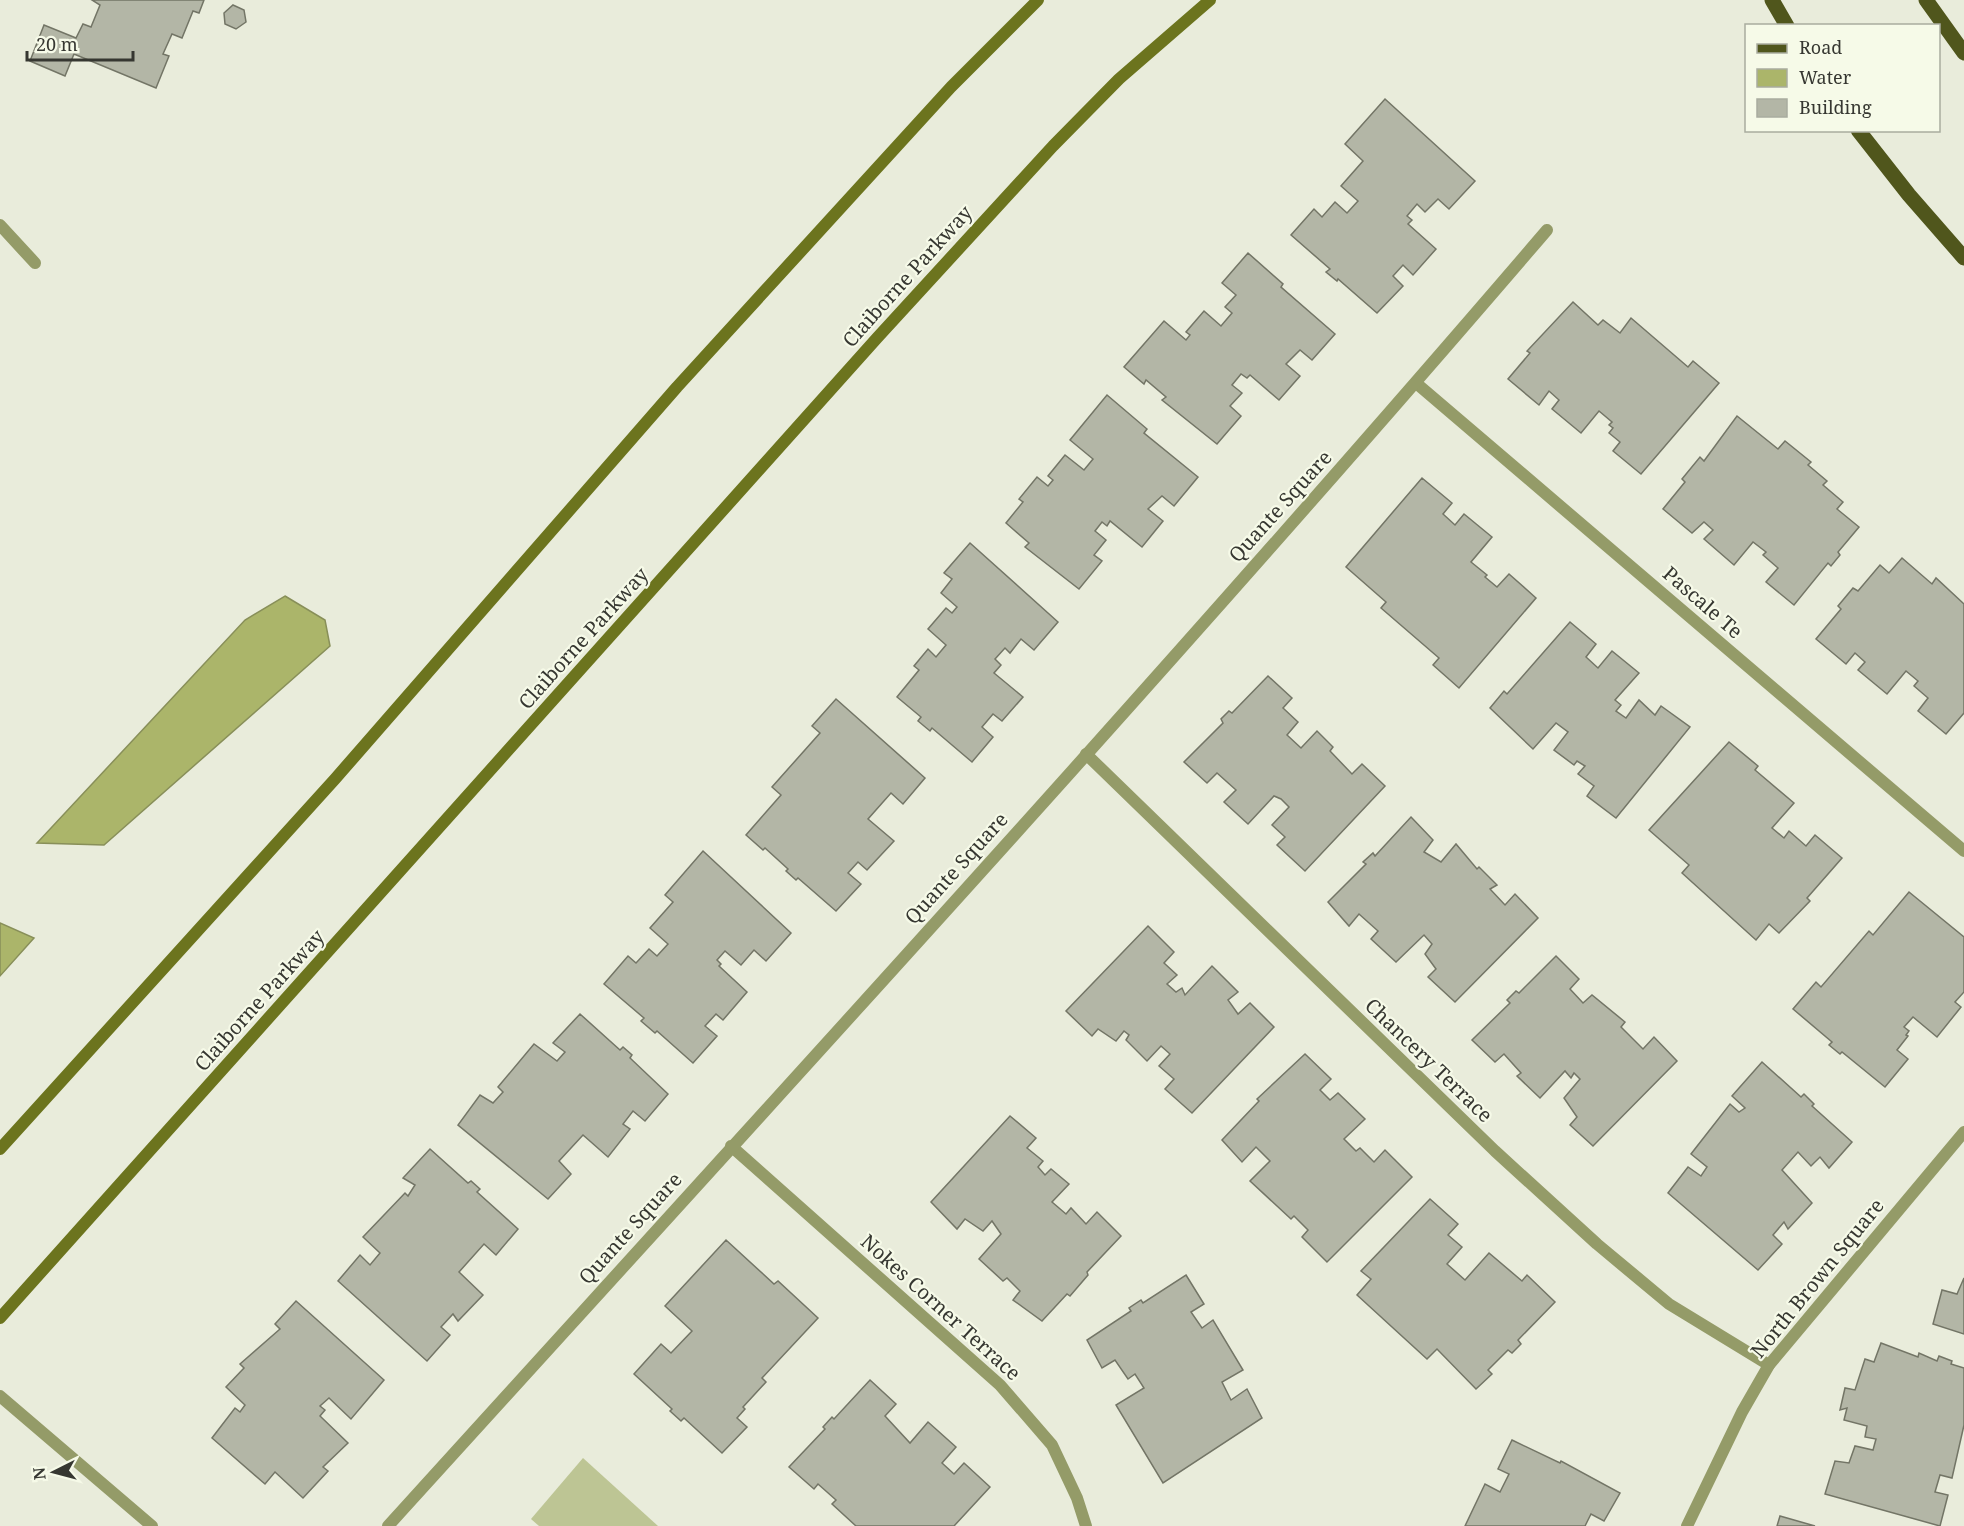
<svg xmlns="http://www.w3.org/2000/svg" width="1964" height="1526" viewBox="0 0 1964 1526" font-family="'Noto Serif',serif">
	<style>
		.green { fill: #bdc594 }
		.water { fill: #abb56a; stroke: #888f59; stroke-width: 1.5 }
		.building { fill: #b3b6a6; stroke: #737566; stroke-width: 1.5 }
		.lines { fill: none; stroke-linecap: round; stroke-linejoin: round }
		.minor { stroke: #949b68; stroke-width: 12 }
		.secondary { stroke: #6c741e; stroke-width: 12 }
		.primary { stroke: #50561c; stroke-width: 15 }
		.labels { text-anchor: middle; dominant-baseline: central; stroke-width: 4.5; stroke-linejoin: round; paint-order: stroke }
		.street-label { font-size: 20px; fill: #363731; stroke: #f6fae8 }
	</style>
	<rect width="100%" height="100%" fill="#e9ecdb"/>
	<path class="green" d="M583,1458L658,1526H539L531,1519Z"/>
	<g class="water">
		<path d="M285,596L325,620L330,646L104,845L37,843L245,620Z"/>
		<path d="M0,923L34,938L0,976Z"/>
	</g>
	<g class="building">
		<path d="M92,0H204L199,13L193,11L182,38L172,34L163,54L169,56L156,88L74,54L65,76L30,61L44,25L76,38L83,24L91,27L100,5Z"/>
		<path d="M233,5L244,10L246,22L236,29L225,24L224,13Z"/>
		<path d="M1385,99L1475,181L1449,209L1438,199L1425,212L1417,204L1407,216L1412,220L1408,224L1436,249L1413,275L1403,265L1393,276L1403,286L1377,313L1338,279L1337,281L1326,272L1330,269L1291,235L1314,209L1322,217L1335,202L1347,213L1358,201L1341,186L1363,161L1345,144Z"/>
		<path d="M1248,253L1283,284L1281,287L1335,334L1312,360L1300,350L1286,364L1300,376L1279,400L1250,375L1247,378L1241,374L1232,385L1242,393L1230,406L1241,416L1217,444L1162,400L1166,397L1146,380L1144,384L1124,367L1164,321L1186,340L1190,335L1186,332L1204,311L1221,326L1232,313L1225,307L1236,295L1222,283Z"/>
		<path d="M1573,302L1598,325L1603,320L1620,333L1631,318L1688,367L1693,361L1719,383L1641,474L1613,451L1620,442L1609,433L1613,428L1609,425L1612,422L1599,411L1581,433L1552,409L1559,400L1549,391L1539,405L1508,379L1530,353L1527,351Z"/>
		<path d="M1107,395L1147,429L1144,433L1198,477L1174,506L1162,496L1148,509L1163,521L1142,547L1110,521L1107,526L1102,522L1095,531L1106,540L1094,555L1102,561L1079,589L1025,547L1029,543L1006,523L1023,502L1019,499L1037,477L1048,486L1053,480L1048,476L1065,455L1084,470L1093,459L1070,440Z"/>
		<path d="M1737,416L1778,449L1785,441L1811,462L1808,465L1827,481L1823,485L1843,502L1837,509L1859,527L1838,552L1840,555L1831,566L1828,563L1794,605L1766,582L1778,568L1763,555L1766,552L1753,542L1734,565L1704,539L1713,530L1704,522L1692,533L1663,509L1685,482L1682,479L1700,457L1704,461Z"/>
		<path d="M1422,478L1452,503L1443,514L1455,525L1464,514L1492,537L1471,562L1487,575L1485,577L1497,587L1509,574L1536,598L1459,688L1433,665L1439,658L1381,608L1386,602L1346,567Z"/>
		<path d="M970,543L1058,622L1034,650L1021,639L1010,653L1005,648L995,659L1001,665L994,673L1023,697L1002,721L993,714L982,727L993,737L972,762L932,728L930,731L918,721L921,717L897,697L919,670L914,666L928,649L936,657L946,645L928,629L946,608L952,613L957,607L941,593L952,579L944,573Z"/>
		<path d="M1902,558L1932,584L1936,578L1964,604V713L1946,734L1918,711L1928,698L1914,686L1918,681L1906,671L1887,694L1858,670L1865,662L1855,653L1846,664L1816,639L1841,609L1838,606L1853,588L1858,591L1880,565L1889,573Z"/>
		<path d="M1570,622L1596,644L1586,657L1598,668L1612,651L1639,673L1615,700L1621,705L1616,711L1626,718L1639,700L1655,715L1661,706L1690,727L1616,818L1587,796L1594,786L1578,774L1585,766L1577,761L1574,765L1554,750L1568,732L1556,723L1533,749L1490,708L1504,691L1507,694Z"/>
		<path d="M1268,676L1292,698L1283,708L1298,722L1287,735L1301,748L1317,731L1333,747L1330,751L1352,774L1362,764L1385,786L1305,871L1277,845L1285,837L1272,825L1289,807L1281,799L1274,796L1248,824L1224,802L1236,790L1217,773L1207,783L1184,762L1223,723L1221,719L1229,711L1232,713Z"/>
		<path d="M836,699L925,778L903,804L891,793L868,819L894,841L867,870L858,862L848,873L861,884L836,911L798,878L796,880L786,871L788,869L765,848L763,850L746,835L781,795L772,787L820,733L812,726Z"/>
		<path d="M1729,742L1758,766L1755,770L1794,803L1772,828L1784,838L1789,831L1806,846L1815,835L1842,858L1807,898L1810,901L1779,933L1769,924L1756,940L1682,873L1689,865L1649,830Z"/>
		<path d="M1411,817L1433,840L1424,852L1441,862L1456,844L1477,869L1479,867L1497,885L1490,889L1505,905L1515,894L1538,918L1455,1002L1428,977L1436,969L1425,954L1432,944L1424,935L1396,962L1371,939L1378,931L1359,914L1349,926L1328,902L1366,864L1363,862L1373,853L1375,856Z"/>
		<path d="M703,851L791,933L766,961L754,950L741,965L725,951L717,960L721,964L719,966L747,992L723,1020L716,1014L705,1026L717,1036L693,1063L657,1031L655,1033L641,1021L644,1018L604,984L628,956L636,963L649,949L657,956L668,944L650,928L673,902L665,895Z"/>
		<path d="M1909,892L1964,937V992L1955,1002L1961,1007L1937,1037L1913,1017L1904,1027L1909,1031L1906,1035L1908,1036L1897,1050L1908,1059L1885,1087L1842,1052L1840,1054L1829,1045L1832,1042L1793,1009L1816,982L1821,987L1869,931L1873,935Z"/>
		<path d="M1148,926L1174,952L1164,963L1177,975L1167,984L1176,992L1182,988L1185,995L1212,966L1238,992L1228,1000L1238,1014L1250,1003L1274,1027L1192,1113L1165,1089L1174,1079L1159,1066L1170,1054L1161,1046L1147,1061L1126,1040L1129,1035L1124,1031L1116,1041L1098,1029L1092,1036L1066,1011Z"/>
		<path d="M1556,956L1579,979L1570,989L1583,1003L1592,995L1625,1022L1621,1027L1643,1049L1654,1037L1677,1061L1593,1146L1570,1125L1577,1117L1564,1098L1580,1079L1574,1073L1571,1078L1565,1071L1540,1098L1517,1076L1521,1073L1504,1054L1495,1062L1472,1040L1510,1003L1507,1000L1516,991L1519,993Z"/>
		<path d="M580,1014L620,1050L623,1047L632,1055L630,1058L668,1094L645,1121L633,1111L623,1124L630,1129L608,1157L583,1135L559,1161L571,1174L548,1199L458,1125L480,1095L493,1103L503,1092L498,1087L534,1044L557,1061L565,1052L553,1043Z"/>
		<path d="M1305,1054L1331,1079L1320,1090L1330,1100L1338,1093L1365,1119L1344,1139L1356,1151L1360,1148L1374,1162L1385,1150L1412,1177L1327,1262L1302,1237L1308,1230L1294,1216L1291,1219L1250,1181L1270,1161L1256,1147L1242,1162L1222,1140L1259,1101L1257,1099Z"/>
		<path d="M1762,1062L1801,1097L1804,1094L1814,1104L1812,1106L1852,1142L1829,1168L1820,1157L1811,1166L1798,1152L1782,1170L1812,1203L1788,1229L1784,1222L1773,1235L1782,1244L1758,1270L1668,1193L1688,1167L1701,1176L1707,1167L1691,1154L1730,1104L1739,1112L1745,1108L1732,1096Z"/>
		<path d="M1010,1116L1036,1138L1027,1148L1043,1161L1038,1167L1045,1175L1051,1169L1069,1184L1052,1202L1066,1214L1071,1208L1086,1224L1097,1212L1121,1236L1087,1272L1088,1275L1070,1296L1067,1294L1042,1321L1013,1300L1020,1291L1007,1278L1003,1281L979,1259L1001,1234L992,1221L983,1231L965,1219L957,1229L931,1202Z"/>
		<path d="M430,1149L468,1183L471,1181L480,1189L477,1192L518,1229L496,1255L484,1244L459,1272L483,1295L458,1321L453,1314L441,1327L450,1335L427,1361L338,1281L360,1255L370,1265L380,1253L363,1237L405,1193L408,1196L415,1185L403,1178Z"/>
		<path d="M1430,1199L1458,1224L1448,1235L1462,1247L1447,1264L1465,1280L1489,1253L1522,1281L1527,1275L1555,1302L1518,1340L1521,1344L1512,1353L1508,1350L1488,1370L1492,1374L1476,1389L1437,1349L1427,1359L1357,1295L1371,1279L1361,1271Z"/>
		<path d="M726,1240L774,1284L778,1281L818,1318L762,1378L766,1382L743,1407L745,1409L737,1418L747,1427L722,1453L684,1418L681,1421L670,1411L672,1409L634,1374L661,1344L671,1353L692,1331L665,1306Z"/>
		<path d="M1186,1275L1204,1304L1191,1312L1202,1328L1213,1320L1243,1370L1222,1382L1231,1400L1247,1389L1262,1418L1163,1483L1116,1405L1144,1388L1135,1374L1128,1379L1115,1360L1102,1368L1087,1340L1131,1311L1129,1308L1141,1300L1143,1303Z"/>
		<path d="M1964,1278V1334L1933,1324L1942,1290L1957,1294Z"/>
		<path d="M296,1301L384,1380L351,1419L329,1398L320,1406L325,1410L320,1416L348,1443L323,1467L328,1471L303,1498L275,1472L265,1484L212,1438L235,1408L240,1412L245,1405L226,1387L244,1368L240,1364L280,1329L275,1324Z"/>
		<path d="M1881,1343L1918,1357L1919,1353L1937,1361L1939,1356L1952,1361L1951,1364L1964,1368V1425L1952,1478L1940,1475L1935,1492L1948,1495L1940,1526L1825,1494L1835,1461L1849,1463L1855,1446L1873,1450L1876,1439L1865,1437L1867,1426L1844,1420L1847,1408L1840,1410L1845,1388L1855,1390L1865,1359L1874,1362Z"/>
		<path d="M870,1380L896,1404L885,1416L910,1443L928,1422L956,1447L942,1463L954,1474L964,1463L990,1487L954,1526H856L832,1504L836,1500L818,1484L814,1489L789,1467L825,1429L823,1427L832,1417L834,1419Z"/>
		<path d="M1512,1440L1560,1463L1561,1461L1620,1493L1604,1521L1591,1514L1585,1526H1465L1485,1484L1500,1492L1509,1474L1498,1469Z"/>
		<path d="M1780,1516L1815,1526H1777Z"/>
	</g>
	<g class="lines">
		<g class="minor">
			<path d="M0,225L35,263"/>
			<path d="M1416,383L1964,851"/>
			<path d="M1086,754L1495,1151L1597,1244L1669,1304L1769,1365"/>
			<path d="M731,1146L1000,1385L1052,1445L1077,1498L1086,1526"/>
			<path d="M0,1396L152,1526"/>
			<path d="M388,1526C777,1097 1170,670 1547,230"/>
			<path d="M1687,1526L1742,1412L1769,1365L1964,1132"/>
		</g>
		<g class="secondary">
			<path d="M0,1149L335,779L677,387L951,87L1038,0"/>
			<path d="M0,1318L877,338L1053,146L1119,79L1210,0"/>
		</g>
		<g class="primary">
			<path d="M1772,0L1787,26"/>
			<path d="M1926,0L1964,53"/>
			<path d="M1858,130L1909,195L1964,258"/>
		</g>
	</g>
	<g class="labels">
		<g class="street-label">
			<text transform="translate(907 276) rotate(-48)">Claiborne Parkway</text>
			<text transform="translate(1280 506) rotate(-48)">Quante Square</text>
			<text transform="translate(1703 602) rotate(41)">Pascale Te</text>
			<text transform="translate(583 638) rotate(-48)">Claiborne Parkway</text>
			<text transform="translate(956 868) rotate(-48)">Quante Square</text>
			<text transform="translate(259 1000) rotate(-48)">Claiborne Parkway</text>
			<text transform="translate(1429 1060) rotate(44)">Chancery Terrace</text>
			<text transform="translate(630 1228) rotate(-48)">Quante Square</text>
			<text transform="translate(1817 1278) rotate(-51)">North Brown Square</text>
			<text transform="translate(941 1307) rotate(42)">Nokes Corner Terrace</text>
		</g>
	</g>
	<rect x="1745" y="24" width="195" height="108" fill="#f6fae8" stroke="#a9ac9f" stroke-width="1.5"/>
	<rect x="1757" y="44" width="30" height="9" fill="#50561c" stroke="#a9ac9f" stroke-width="1.5"/>
	<text x="1799" y="54" font-size="18" fill="#363731">Road</text>
	<rect x="1757" y="69" width="30" height="18" fill="#abb56a" stroke="#a9ac9f" stroke-width="1.5"/>
	<text x="1799" y="84" font-size="18" fill="#363731">Water</text>
	<rect x="1757" y="99" width="30" height="18" fill="#b3b6a6" stroke="#a9ac9f" stroke-width="1.5"/>
	<text x="1799" y="114" font-size="18" fill="#363731">Building</text>
	<g transform="translate(54 1472) rotate(264)" stroke="#f6fae8" stroke-width="4.5" paint-order="stroke">
	<path d="M0-4.5L10 22L0 15L-10 22Z" fill="#363731"/>
	<text y="-9" font-size="16" font-weight="bold" text-anchor="middle" fill="#363731">N</text>
	</g>
	<path d="M27 51v9h106v-9" fill="none" stroke="#363731" stroke-width="3"/>
	<text x="36" y="51" font-size="18" fill="#363731" stroke="#f6fae8" stroke-width="4.5" paint-order="stroke">20 m</text>
</svg>
